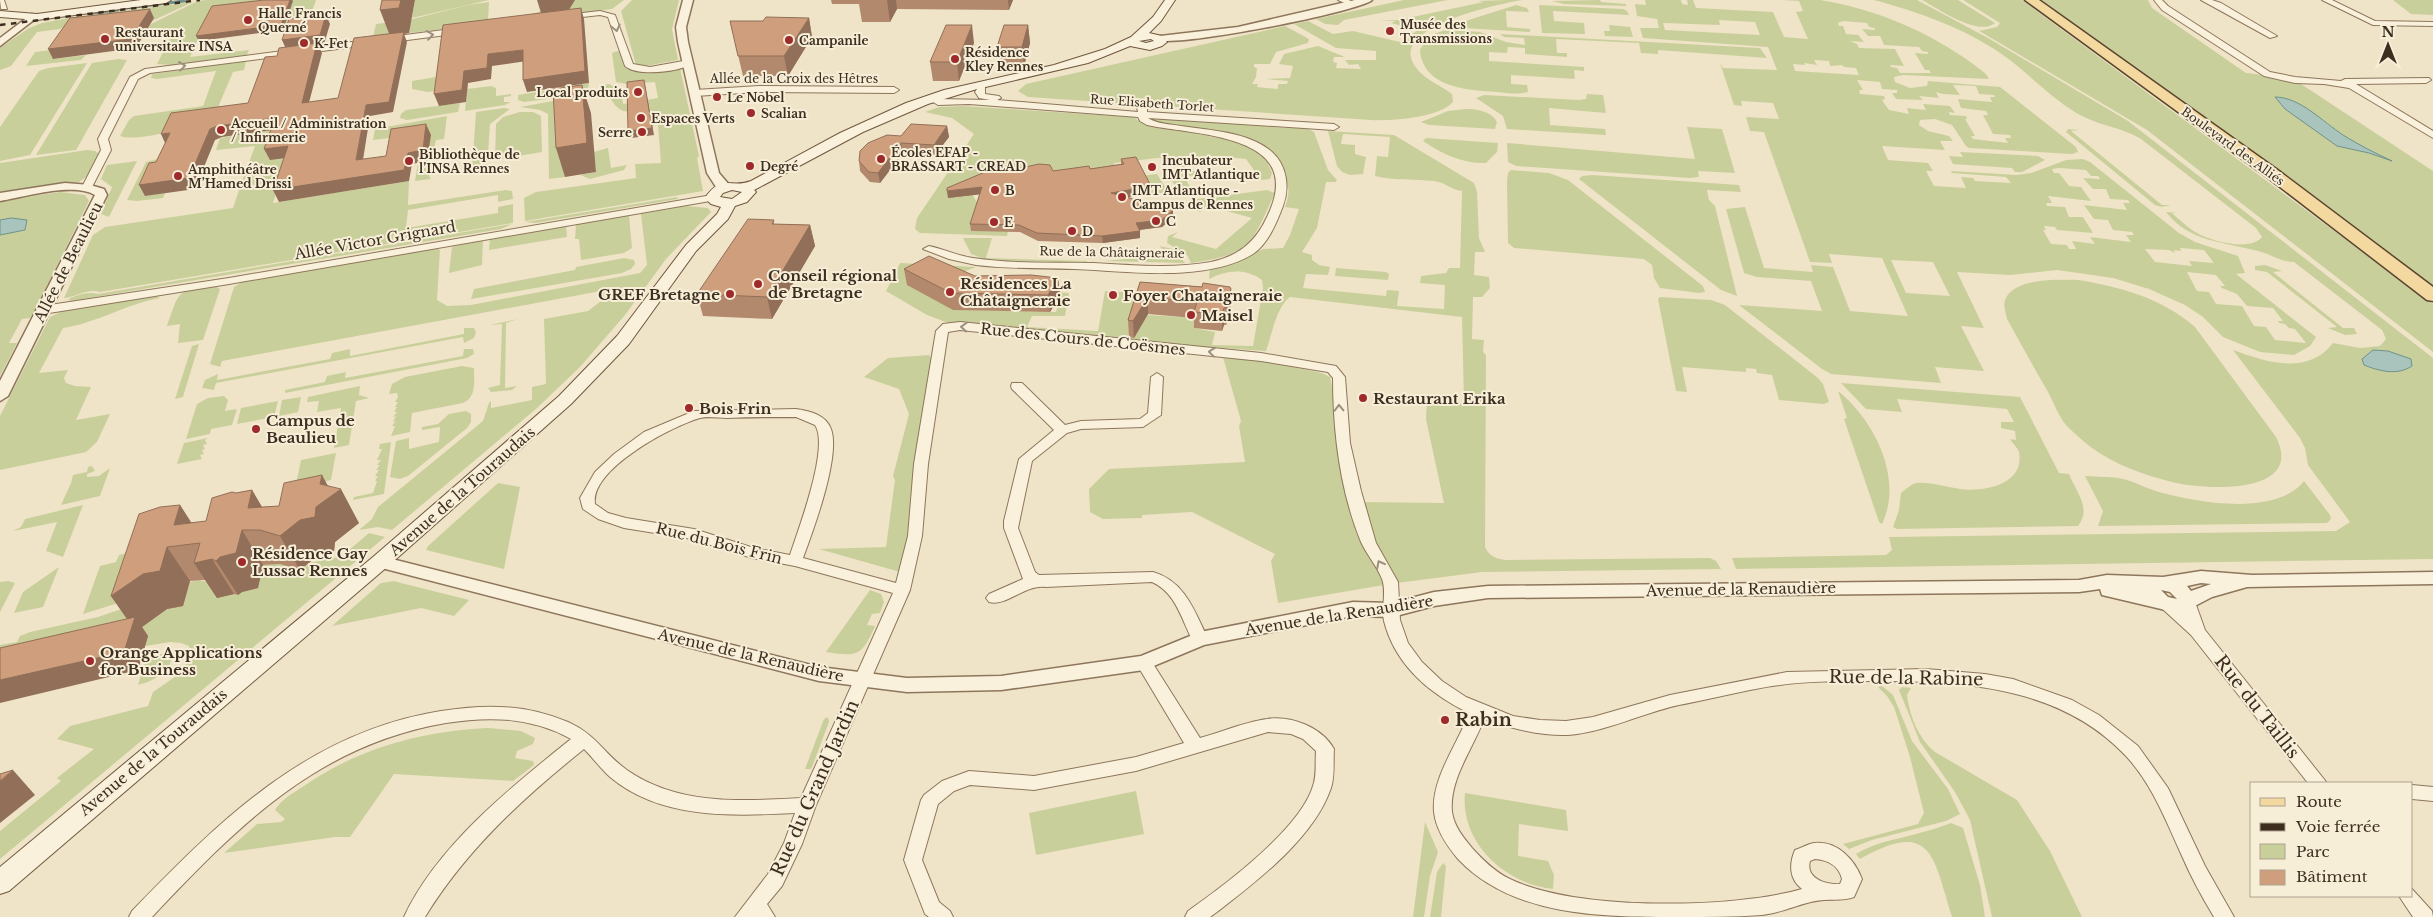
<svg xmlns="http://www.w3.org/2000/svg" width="2433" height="917" viewBox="0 0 2433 917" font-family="'Libre Baskerville',serif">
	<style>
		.green { fill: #c9cf9b; fill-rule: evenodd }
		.water { fill: #a9c4bc; stroke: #6f938a }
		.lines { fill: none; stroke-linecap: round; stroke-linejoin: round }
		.stream { stroke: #6f938a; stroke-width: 3 }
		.minor-casing { stroke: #8d765c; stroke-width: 2 }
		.tertiary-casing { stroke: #8d765c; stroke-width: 3 }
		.secondary-casing { stroke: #6f573f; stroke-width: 2 }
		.primary-casing { stroke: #5b4430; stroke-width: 3 }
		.minor { fill: #faf1dc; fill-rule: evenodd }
		.tertiary { fill: #faf1dc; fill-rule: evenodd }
		.secondary { fill: #faf1dc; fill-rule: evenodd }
		.primary { fill: #f3d9a0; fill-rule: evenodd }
		.rail { stroke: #3d2e20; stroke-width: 2.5; stroke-dasharray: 5.5 5.5; stroke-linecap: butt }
		.wall { fill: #b2896c }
		.shaded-wall { fill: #916f58 }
		.building { fill: #cf9f7d; stroke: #916f58 }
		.oneway { stroke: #9c907e }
		.poi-dot { fill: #9e2a2b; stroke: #f7eed8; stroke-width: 2 }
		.labels { text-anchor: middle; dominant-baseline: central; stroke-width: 4; stroke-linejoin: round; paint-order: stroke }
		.far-poi-label { font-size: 12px; font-weight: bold; fill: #3d2e20; stroke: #f7eed8; text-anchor: start }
		.far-street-label { font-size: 12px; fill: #3d2e20; stroke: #f7eed8 }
		.street-label { font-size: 15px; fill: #3d2e20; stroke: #f7eed8 }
		.poi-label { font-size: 15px; font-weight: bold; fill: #3d2e20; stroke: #f7eed8; text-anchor: start }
		.near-street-label { font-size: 18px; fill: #3d2e20; stroke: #f7eed8 }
		.near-poi-label { font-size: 18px; font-weight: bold; fill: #3d2e20; stroke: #f7eed8; text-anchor: start }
	</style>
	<rect width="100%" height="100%" fill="#f0e4c8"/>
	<g class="green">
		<path d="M206,0H316L307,25L197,41L190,57L249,50L247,55L171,65L157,64L172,35L143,36L151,24L198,1Z"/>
		<path d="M415,0H489L412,18Z"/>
		<path d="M574,0H624L612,9L529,19C537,9 561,5 574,0Z"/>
		<path d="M632,0H679L672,29L678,60L646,66L636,65L621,11Z"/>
		<path d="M1404,0H1448L1344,20L1338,25L1325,24L1316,19Z"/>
		<path d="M1508,0H1522C1499,4 1393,26 1413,63C1422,79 1439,84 1452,94L1453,102C1439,118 1392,121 1371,120L1028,97L1018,91L1026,84L1285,26L1309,39L1308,43L1276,52L1270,64H1254V67L1257,68L1256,77L1252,84H1258L1257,87L1278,89V84H1287L1288,81L1265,79L1290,78L1293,66L1279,64L1284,54L1318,46L1345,57H1334L1333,62L1337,63L1336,68L1361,69L1358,64L1349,65L1345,60H1376V51L1336,48L1294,24L1308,21L1333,34L1353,31L1400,42L1418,30L1391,23L1396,21L1379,20H1398L1484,2L1477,1Z"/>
		<path d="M1600,0L1601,2L1626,4V6L1564,4L1552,1Z"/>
		<path d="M1645,0H1681L1682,4L1688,5L1687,0H1693L1696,8L1773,12L1784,37L1808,39L1796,12L1803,11L1799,1L1781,0C1794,0 1808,0 1820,0C1873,8 1930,32 1973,64C1978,68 1987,73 1989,79L1903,75L1894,77L1895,82L1910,88L1927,86L1928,81L2000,87L2076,147L2078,152L2072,154L1969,148L1966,146L1952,125L1935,119L1920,120L1919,125L1928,131L1949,136L1953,141H1940L1945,150L1882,146L1888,160L1928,163L1933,171H1926L1934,186L1966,188L1961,177L1973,178L1975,181L2011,183L2006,177L1952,173L1951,171L2017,175L2031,173L2066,160L2083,159L2090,162L2179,233L2195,242L2238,256L2245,273L2236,274L2316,337L2310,346L2294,355L2260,352L2223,337L2203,317L2185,305L2149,289L2113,278L2057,270L2010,275L1957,272L1984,328L1961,326L1984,371L1935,367L1941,383L1831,374L1822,369L1739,305L1822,311L1811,281L1757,277L1744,273L1726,209L1745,207L1764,268L1813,272L1811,265L1833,267L1850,311L1908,316L1882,258L1829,254L1832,263L1810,262L1764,132L1750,131L1746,117L1779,119L1773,103L1741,101L1742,106L1734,105L1720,63L1723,68L1777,70L1768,47L1643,38L1640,28H1659L1657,19L1637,16L1635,4L1646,5ZM1719,20L1755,22L1760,35L1665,30L1663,23L1720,25ZM1843,21L1867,23L1869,27L1875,28V30L1862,29L1868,36H1880L1884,45L1919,47L1922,51L1928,52V54L1915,53L1925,70H1929L1931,73H1900L1897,68L1891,67L1890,65L1904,66L1895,49L1859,48L1857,44L1850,41L1864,42L1858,35L1846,34L1843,26H1839L1838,23ZM1814,60L1829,61L1830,66L1842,65L1844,67L1856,68L1859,75L1795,71L1793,64L1805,65L1804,63L1817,65ZM1857,80L1880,82L1882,89L1897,90V93H1892L1896,99L1923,100L1919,96L1939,98L1936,92L1943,94L1960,95L1953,85L1976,86L1979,94L1994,95L1995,97H1990L1992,102L1958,99L1961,108L1986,111L1988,115H1983L1993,134L2010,135L2011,138H2005L2008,143L1973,139L1971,136H1975L1965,119H1967L1966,116L1950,115L1949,112L1955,113L1950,106L1923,104L1926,110L1907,108L1909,114L1889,110L1882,100L1885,99L1884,96L1860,94L1859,90H1863ZM2059,168L2086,170L2091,176H2098L2100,179L2083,178L2093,189H2106L2110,199L2128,200L2130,203H2123L2127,210L2084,205L2094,219L2108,220L2113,230L2132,232L2134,235H2126L2131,242L2090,237L2095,244L2072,241L2076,249H2069L2067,245L2051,244L2043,230H2046L2044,226L2055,227L2057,230L2093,233L2083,217H2069L2065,207L2047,206L2046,203H2052L2048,196L2091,201L2081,187L2069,186L2059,173H2054L2052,169ZM2180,248L2204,250L2214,263L2189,261L2192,266L2155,262L2145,249L2169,250L2175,253L2174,250L2181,251ZM1891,260L1933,262L1950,296L1906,293ZM2187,272L2216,275L2225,286H2220L2222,288L2237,294L2247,306L2273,308L2283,321H2278L2279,323L2285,324L2289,328L2295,329L2306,343L2275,340L2266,327L2254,326L2242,306L2216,304L2209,292L2197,291Z"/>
		<path d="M1874,0H1917L1988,38L2128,121L2433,358V559L1736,569L1732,558L1886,555L1892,550L1889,537L2336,531L2350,522L2308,465L2305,448L2300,438L2233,350C2267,362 2307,376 2333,343L2360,348L2380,346L2386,339L2382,330L2294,262C2280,262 2271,254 2258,251C2224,242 2189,242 2166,212L2180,213H2172C2180,220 2188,228 2197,233C2211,241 2250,252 2262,237L2256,228L2141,139C2123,128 2102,126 2084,117C2054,102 2030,74 2003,55C1965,28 1918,12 1874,0Z"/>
		<path d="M1922,0H1958L1995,23C1978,37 1939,9 1922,0Z"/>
		<path d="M1963,0H2022L2433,304V352L2147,130L1981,32L1979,31L1997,27L2000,23Z"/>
		<path d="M2042,0H2148L2152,8L2246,73C2264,74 2280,80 2298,82L2433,171V288Z"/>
		<path d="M2393,0H2433V15L2411,14Z"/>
		<path d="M193,2L152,21L66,26L60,29L37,32L11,66L0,70V48L29,28L42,23L68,18Z"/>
		<path d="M489,2L488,21L480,25L373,37L376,24L409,20L468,5Z"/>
		<path d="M1516,5L1527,8L1529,12L1506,11L1507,27L1530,29V32L1463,28L1453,25Z"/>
		<path d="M1539,5L1623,9L1627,11L1629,15L1553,11L1554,21L1584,23L1585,34L1542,33Z"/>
		<path d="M1609,25L1630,27L1633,37L1605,36L1604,31H1610Z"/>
		<path d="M1450,30L1480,32L1506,42L1525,45L1524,38L1504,37L1500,34L1760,48L1767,58L1658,50V54L1641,53L1639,43L1556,39L1557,53H1567V57L1525,54V48L1508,47L1507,53L1489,52V61L1584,67V71L1574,70L1575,79L1511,75V84L1527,85L1528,92C1519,95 1507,93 1497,92C1468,90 1423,88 1420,50C1426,37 1436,31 1450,30Z"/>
		<path d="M60,49L54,59L86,55L81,60L26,66L35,52Z"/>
		<path d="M617,51L621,52C623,56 623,64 625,67C631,75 670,69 680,68L699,156L697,158L703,191L525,221L524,198L536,192L636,178L635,164L661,163L658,125L630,129V126L653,123L651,110C621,114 617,114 604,85L609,84L621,90L623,104L658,98L655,82L627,84L616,82L612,53Z"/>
		<path d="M118,59L127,60L76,150L36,155L92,63Z"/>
		<path d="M246,61L244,70L233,72L213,119C193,125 140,143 120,136L129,120L134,116L203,106L216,71L157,79L151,78L152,74Z"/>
		<path d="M87,63L30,155L0,161V127L39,71L48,68Z"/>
		<path d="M442,76L461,87L428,92L412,89V81Z"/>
		<path d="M589,83L588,89L564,97L524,102L518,100V95Z"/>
		<path d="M491,86L496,88V96L511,94V96L504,97V102H511L505,105L465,111L467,89Z"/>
		<path d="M1587,94L1603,95L1606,113L1549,108L1550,125L1605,129L1606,135L1507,129L1503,116L1476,98L1484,95L1579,100L1586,99Z"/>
		<path d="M564,99L565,177L549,179L548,114L540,110L520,107Z"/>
		<path d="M460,103L458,112L407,120L400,118L401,114L406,110Z"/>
		<path d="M963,106L1134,117L1140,122L1247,144L1266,159L1272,173L1270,179L1261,180L1246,159L1216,156L1190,159L1191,162L1183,163L1189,171H1197L1200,175L1184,176L1191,189L1177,191L1179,195L1177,196L1171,187L1175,186L1167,172L1184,170L1175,156L1114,163L1116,167L973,195L976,201L1015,195L1007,236L920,233L915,229L917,218L974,134L952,118L925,112L939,107Z"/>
		<path d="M504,108L510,109L490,124L487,169L458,174L472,171L476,112Z"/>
		<path d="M1466,109C1477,109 1491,111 1497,122L1495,129L1429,125L1421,122L1448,111Z"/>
		<path d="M520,112H533L541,116L542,152L495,160L496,124L503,117Z"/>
		<path d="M447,116L444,139L436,140L429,176L431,179L415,181L418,163L427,161L429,150L426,135L421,136V134L373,140L375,129Z"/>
		<path d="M1149,118L1289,128L1290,126L1305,127L1314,132L1328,170L1337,180L1336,182H1326L1317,228L1302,252L1312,255V260L1319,265L1330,267L1328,275L1306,274L1303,288L1386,296L1387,290L1399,291L1397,306L1444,309L1445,285L1420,283L1421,276L1446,273L1449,268H1460L1462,191C1451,190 1445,182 1434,181C1415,179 1394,181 1375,176L1377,156L1388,157L1390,137L1343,134L1341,144L1355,145V154L1366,157L1363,174L1350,175L1342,172L1337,166L1328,131L1394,135L1474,183L1477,192L1479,238L1485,252H1475L1474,275L1489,277L1490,288L1482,297H1473L1472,339L1484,340L1483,352L1486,355L1485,547C1489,556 1496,559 1506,560L1710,558L1716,561L1721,569L1482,572L1397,583L1382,561L1360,502L1444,503L1426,419L1427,399L1464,403L1462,317L1290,297C1276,307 1272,335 1266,351L1162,344L951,324L927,315L886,291L900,263L976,267L963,272L908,285L920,292L923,291L952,309L965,310L1056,312L1061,295L1054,294L1055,292L1069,293L1065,316H1032L1027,327L1098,331L1105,291L1140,293L1147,315L1197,318L1194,328L1215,332L1212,345L1253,346L1263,288L1262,280C1245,268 1227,270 1209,279L1210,269L1237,262L1263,249L1283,248L1290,235L1299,209L1285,207C1290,194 1289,186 1285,173C1273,130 1212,132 1175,125C1167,124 1156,123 1149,118Z"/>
		<path d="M1687,127L1722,129L1735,173L1698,171L1699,177L1690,178L1516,166L1508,162L1507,143L1695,159Z"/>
		<path d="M280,128L365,146L361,169L240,187L255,146L216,150L220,138Z"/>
		<path d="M2068,129L2079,130L2071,131L2162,205H2171L2162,207L2155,205L2066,132Z"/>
		<path d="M1426,138L1498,143L1497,152L1486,163C1463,164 1442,154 1423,141Z"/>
		<path d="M608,148L611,168L627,165L624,170L590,179L580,175L596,172L594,152Z"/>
		<path d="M87,150L95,151L99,154L86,177L79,182L0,194V163Z"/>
		<path d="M1960,152L2038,156L2045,160L2022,172H2015L2012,168L1953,164L1949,156L1963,157Z"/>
		<path d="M162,158L145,196L165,193L163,198L137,201L127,200L146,162Z"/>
		<path d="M137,161L109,217L101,214L112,187L101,179L107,165Z"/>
		<path d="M1511,170L1549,173L1568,180L1703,286L1705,292L1699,293L1660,288L1654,278L1652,265L1644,259L1514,248L1508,243L1507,181L1508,173Z"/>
		<path d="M1157,174L1169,193H1151L1142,176Z"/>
		<path d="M1592,175L1739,185L1741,192L1707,190L1709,200L1715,206L1737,296L1721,290L1579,179L1582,176Z"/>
		<path d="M409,181L408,205L506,190L512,191L513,199L498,202V195L408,210L406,228L498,213V207L513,204V223L100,292C87,288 76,297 64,298L93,235L105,227L233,208L239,190L279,184L273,203Z"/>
		<path d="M1267,190L1275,193C1250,246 1252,254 1191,263L1187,255L1167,243L1168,236L1178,232L1172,237L1216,249L1252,218L1208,206L1200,212L1195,210L1190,200Z"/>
		<path d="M60,192L85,195L89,201L87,205L35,310L30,318L22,319L9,343H17L0,376V201Z"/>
		<path d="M677,197L678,199L536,223L525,222Z"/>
		<path d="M686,206L708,208L711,212L666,259L625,315L580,367L537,408L392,530L378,527L359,530L372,519L378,507L483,421L489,403L491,401V408L532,400V387L546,384L544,319L588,311L601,301V291L222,361L220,367L210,364L234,287L245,280L435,248L440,250L437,300L447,306L471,305L640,273L647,265L641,214Z"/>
		<path d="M629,215L632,248L624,253L581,260L579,239H575L576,224Z"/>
		<path d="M512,224L501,229L71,301L68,299C77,295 88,291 98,294Z"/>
		<path d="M566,226L567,237L489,250L490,238Z"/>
		<path d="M963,238H992L986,258L1087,261V263L987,260L971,254Z"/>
		<path d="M483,239L482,265L449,273L452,247Z"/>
		<path d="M1159,246L1173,249L1185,263L1104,261L1137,258L1153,255L1163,249Z"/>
		<path d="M624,258L634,260L635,264L631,269L622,273L471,299L474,289L575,270L576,267Z"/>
		<path d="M2265,265L2282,271L2273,272L2343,328H2354L2357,334L2345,335L2328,328L2337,327L2267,272L2255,270V266Z"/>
		<path d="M1336,268L1386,272L1389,274L1388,280L1335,276Z"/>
		<path d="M2078,280C2121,287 2162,298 2195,327L2276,437C2306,496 2203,490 2172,482C2145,475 2115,465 2092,448C2084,442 2074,433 2066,425C2059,417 2054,403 2048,392C2034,368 2021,344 2007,319C2006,313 2003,306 2005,300C2014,277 2058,280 2078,280Z"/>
		<path d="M215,286L220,289L203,340L178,343L180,324L167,326C181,288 175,292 215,286Z"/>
		<path d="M153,295L160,298C126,304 97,323 63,328L39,373L68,370L64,378L66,383L75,386L91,387L76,420L110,414L97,442L86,452L0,470V416L50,317L65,310Z"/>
		<path d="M1660,297L1711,300L1725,305L1818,378L1823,384L1829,402L1824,404L1779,400L1772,375L1757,373L1756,369L1746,368V372L1682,367L1687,392L1676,391L1658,299Z"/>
		<path d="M518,319L506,323L505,388L517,386L512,390L491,392L488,388L500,385L502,324L490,325Z"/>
		<path d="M464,328H474L476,332L474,338L464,343L463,337L216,383L214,390L202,388L205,380L218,374L217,380L330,359L332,353L350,349V356L464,334Z"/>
		<path d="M199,344L183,397L175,399L192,346Z"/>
		<path d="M464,349H473L474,354L467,358L285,393V390L325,382L327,376L346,372L345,378L463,356Z"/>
		<path d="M929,355L932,360L911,534L900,572L819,549L886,547L895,480L893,476L909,414L899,389L864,377L888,358Z"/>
		<path d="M1223,357L1261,360L1322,373L1330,377L1365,544L1386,583L1384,585L1278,603L1271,561L1275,554L1192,512L1142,515V518L1103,519L1090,512L1089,489L1109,469L1245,462L1239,426L1241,421Z"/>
		<path d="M462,366L474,368C474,381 477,397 463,403L412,413L410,432L391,436L395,426H392L396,421L393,422L396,416L393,417L397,412H394L397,407H395L398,402H395L398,397L397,393L389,394L392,384L405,377Z"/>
		<path d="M1841,383L2020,397L2059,473L2069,474C2076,492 2092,508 2078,526L1897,529L1893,527L1899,510L1901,493C1905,490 1911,484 1917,483C1932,482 1945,487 1960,489C1984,492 2025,485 2019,452C2018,448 2012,443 2010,439L2016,440L2015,431L2001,428V422H2014L2007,409L1897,399L1902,412L1866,409Z"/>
		<path d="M360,386L359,395L369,398L356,401L349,445L334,448L341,408L317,412L319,401L307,402L308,397Z"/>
		<path d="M1838,391C1874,420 1904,478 1882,524L1879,522L1844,419L1847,418Z"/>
		<path d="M224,396L228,400L225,411L237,409L232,425L211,429L210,434L186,439L197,404L208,398Z"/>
		<path d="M301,397L298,412L279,416L282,400Z"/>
		<path d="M278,401L274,417L237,424L241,408Z"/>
		<path d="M466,411L471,414V422L467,428L408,476L400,479L390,477L396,441L409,438V449L439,442L440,427L422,430V427L438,424L449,414Z"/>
		<path d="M208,438L205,440L207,444L203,445L205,449L202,450L204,454L200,455L202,459L177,464L184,443Z"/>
		<path d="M391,442L384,494L353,500L354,497L373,493L377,481H375L378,476H375L379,470H376L380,465H377L381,460H377L382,449H379L380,444Z"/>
		<path d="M336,453L331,480L295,488L301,460Z"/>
		<path d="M92,466L95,471L87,474V477L99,476L110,468L100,496L61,505L71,483L73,475L87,472L88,467Z"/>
		<path d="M2085,476C2098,477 2114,476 2127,480C2139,484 2150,490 2163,493C2200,503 2277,516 2304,481L2330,515L2331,519L2327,523L2098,526L2103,511Z"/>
		<path d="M498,483L520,487L504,569L426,550L428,546Z"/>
		<path d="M83,505L63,557L46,551L57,522L13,531L21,527L25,519Z"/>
		<path d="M369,533L385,537L0,859V831L61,781L57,778L94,749L57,739L70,726L148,706L153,692L182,672L191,654L189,646L181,643L170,642L0,670V645L17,642L20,636L30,632L98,617L133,605L167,609L183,605L190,582C209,577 221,588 238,595L242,592L258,588L263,565L284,563L300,570L310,563L342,556Z"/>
		<path d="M144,549L128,600L83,614L100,566L116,562L119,555Z"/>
		<path d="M59,567L43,607L14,613L23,592Z"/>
		<path d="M8,581L15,583L0,612V582Z"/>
		<path d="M394,581L401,583L469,600L454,616L421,608L332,626L381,583Z"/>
		<path d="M870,590L881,594L884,602L880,613L872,614L867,625L875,626C862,656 858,657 826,652Z"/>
		<path d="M162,654L171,658C171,673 150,682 138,685L147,656Z"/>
		<path d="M1882,686L1893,695L1912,741L1948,789L1960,814L1946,821L1872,840L1849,849L1843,844L1918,824L1924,813L1910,757L1894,707L1887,696L1878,687Z"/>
		<path d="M1902,687L1911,688L1907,695C1910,717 1918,738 1935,752L2017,800L2050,851L2082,917H1992L1970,820L1955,792L1920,742L1899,690Z"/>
		<path d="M828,717L829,722L812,767L811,769H805L824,719Z"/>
		<path d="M488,728L521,731L535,738L533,744L517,751L515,758L533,761L534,765L513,781L394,774L350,837H335L224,853L257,824L281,822L285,819L275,810C282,799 293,793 304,786C359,748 422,731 488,728Z"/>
		<path d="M1136,791L1144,834L1036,855L1029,813Z"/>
		<path d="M1465,793L1566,810L1568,831L1519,824L1518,856L1548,861L1554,875L1553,889C1505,884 1460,843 1465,793Z"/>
		<path d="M1425,822L1438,852L1430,876L1424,917H1413Z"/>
		<path d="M1951,823L1963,828L1980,885L1985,917H1952C1933,857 1933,818 1860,859L1856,854C1875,842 1895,840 1916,834C1928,831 1940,827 1951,823Z"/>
		<path d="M1443,863L1446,866L1441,917H1430L1437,872Z"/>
	</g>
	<g class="water">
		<path d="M2275,97C2300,97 2323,122 2343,135C2359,145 2375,153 2392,161L2369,153L2337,146L2285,109Z"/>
		<path d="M11,218L27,220L25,230L0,235V220Z"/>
		<path d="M2373,350L2388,351L2411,359L2412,366C2397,376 2379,371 2364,365L2362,359Z"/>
	</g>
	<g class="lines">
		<g class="stream">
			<path d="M127,8L184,1"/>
			<path d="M92,13L118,10"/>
		</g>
		<g class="minor-casing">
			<g id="minor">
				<path d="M0,0H4L7,9H1Z"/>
				<path d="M1338,0H1349L1355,4L1351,6Z"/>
				<path d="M2154,0H2162L2168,6L2270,72L2295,77L2341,81L2345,79L2429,78L2431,80L2426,83L2356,84L2433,131V138L2349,88L2324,84L2295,83L2264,76L2162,10Z"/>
				<path d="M2201,0H2212L2221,3L2277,36L2270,38Z"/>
				<path d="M2322,0H2332L2375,21L2433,22V26L2373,25Z"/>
				<path d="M600,11L615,15L633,64L650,67L689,60L693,63C681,72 637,77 625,66L608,17L600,15L565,19L561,17L565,15Z"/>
				<path d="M459,28L463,31L462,33L150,73L138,79L108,139L111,150L92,187L87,190L82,187L101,150L98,139L130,77L145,69Z"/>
				<path d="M759,86L894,87L899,90L894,93L759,92L695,96L690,93L695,90Z"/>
				<path d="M979,86H985V94L999,96L1001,98L997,100L1138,112L1137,107L1142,104L1147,107V112L1334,124L1339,127L1334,130L1148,118C1157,124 1170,124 1181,126C1209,130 1248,132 1271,151C1287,165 1290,187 1283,206C1277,222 1268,244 1253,254C1205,283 1128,271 1074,269C1041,268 1009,269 976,265L949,259L923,249L929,246C944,249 958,256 973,258C1012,264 1054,262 1094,263C1132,265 1172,269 1211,262C1238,256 1255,243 1267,217C1308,134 1199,136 1147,125L1140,121L1138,117L969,104L938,105L933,102L938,99L990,100L979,98L975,92Z"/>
				<path d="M712,195L717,198L716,200L229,284L43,314L37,310L43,306L229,278Z"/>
				<path d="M960,322L1261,353L1336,366L1345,377L1350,443L1361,491L1376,543L1398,582L1400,620L1408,643L1422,662L1442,681L1466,697L1513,716L1540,720L1566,721L1593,717L1670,695L1787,672L1926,669L1985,674L2013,679L2072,700L2099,715L2138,746L2168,788L2205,866L2234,917H2214C2202,897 2191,877 2182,856C2166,821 2152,784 2126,756C2060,686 1963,681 1874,681C1840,681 1806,681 1772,686C1741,691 1710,699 1679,705C1642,713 1606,732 1568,735C1539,736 1511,728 1484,719C1473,749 1449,779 1452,812C1454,826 1463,837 1472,848C1483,860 1495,872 1510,879C1575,911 1733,909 1802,889C1789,879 1789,864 1795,850C1801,848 1808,844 1814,843C1837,840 1855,860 1862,879L1854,897C1843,901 1835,899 1824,900C1804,901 1783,913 1762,915C1734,917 1706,917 1678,917C1602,917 1513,917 1458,859C1447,846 1436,830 1434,812C1431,778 1458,744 1469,713C1430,694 1395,665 1384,621C1381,607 1387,593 1382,579C1377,566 1367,555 1361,542C1340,491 1333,432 1333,378L1328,372L1261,361L960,330L948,332L928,464L922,536L910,590L816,805L802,844L782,886L767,904L775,917H735L768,874L784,843L795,813C733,816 661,820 610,777C601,769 593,758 584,749C523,798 466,850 425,917H404C437,846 511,787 571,739C532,717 490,716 446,723C317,745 238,826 152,917H129L132,911C221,819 309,732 441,711C486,704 525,704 568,722C597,735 604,754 627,770C679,806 741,801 801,798L893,593L795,566L752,558L692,539L624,528L598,519L583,509L580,498L595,472L614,454L644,432L694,411L796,409C810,411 826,415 831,429C841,456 813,531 803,558L896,583L908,536L914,464L936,331L943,324ZM796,417L815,425C830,447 798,530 790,555L754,548L694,529L626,518L608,513L595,504C590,469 672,426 700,418C708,416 718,418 727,418C750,417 773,417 796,417ZM1815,859C1828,860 1839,866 1842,879L1840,884C1827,885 1805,879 1810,861Z"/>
				<path d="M1157,373L1163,377L1161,415L1143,427L1081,429L1067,433L1032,461L1018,528L1035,572L1039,575L1153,572C1185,581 1195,612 1208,639L1206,643L1200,645L1194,643C1182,622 1177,593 1152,582L1046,587C1025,584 1006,607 989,602L986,598L989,594L1023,579L1004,528V521L1019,459L1054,430L1012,389L1011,386L1012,383H1022L1065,425L1081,421L1140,419L1148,413L1151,377Z"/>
				<path d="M2187,596L2192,598L2195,602L2205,630L2327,783H2308L2191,635L2156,603L2158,599C2169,596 2175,604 2183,610L2179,602L2182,598Z"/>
				<path d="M1144,657L1150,659L1200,738C1222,732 1244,722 1267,719C1290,715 1322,727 1334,749C1333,761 1335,776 1331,788C1314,838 1257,881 1217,912L1210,917H1185L1188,911C1225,885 1300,829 1313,786C1317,775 1315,763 1316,751L1303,739L1291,734L1268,732L1136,771L1034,790L970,785L954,791L938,804L922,860L939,902L950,911L953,917H929L925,914L904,860L921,800L924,795L942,781L969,771L1034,776L1136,757L1184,743L1136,663L1138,659Z"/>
				<path d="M2412,785L2433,787V801L2412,799Z"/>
				<path d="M2412,889L2432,911L2433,917H2413L2399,896H2412Z"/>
			</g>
		</g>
		<g class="tertiary-casing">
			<g id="tertiary">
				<path d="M683,0H693L686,27L688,42L719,173L731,187L725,191L716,187L707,173L678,42L676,27Z"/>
				<path d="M1355,0H1372C1358,12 1167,50 1155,39L1160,36L1238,27Z"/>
				<path d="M32,14L37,17L35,19L0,46V38Z"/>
				<path d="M65,183L90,185L104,189L107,195L8,396L0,401V381L95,195C73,182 25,197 0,201V193Z"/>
				<path d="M380,556L819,667L907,678L1001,676L1141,656L1200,632L1353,602L1392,603L1434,592L1488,586L2079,580L2107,575L2163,577L2201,571L2252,575L2433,572V584L2247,587L2212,597L2189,609L2178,613L2102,595L2100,589L2079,592L1488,598L1434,606L1392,617L1353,616L1204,645L1144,670L1001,690L907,692L819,681L374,566L371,562L374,558ZM2201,583L2211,584L2191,591L2187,586ZM2161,590L2170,592L2177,599L2168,597Z"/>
			</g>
		</g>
		<g class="secondary-casing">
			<g id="secondary">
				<path d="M141,0H171L166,3L37,20L0,17V11L37,14Z"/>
				<path d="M1165,0H1175L1161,21L1149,33L1162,36L1167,42L1162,46L1150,50L1130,46L1088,63L977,89L928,104L863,132L754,190L756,192L747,202L735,206L728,219L696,251L629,344L571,404L387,567L9,891L0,894V867L373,557L559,396L617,336L686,245L717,214L721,207L711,204L705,198C722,173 731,189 751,181L840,133L906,103L944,90L1054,65L1105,49L1131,37L1153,17ZM1151,39L1154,41L1146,43L1139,41ZM732,190L742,192L732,199L720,197L723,193Z"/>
			</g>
		</g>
		<g class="primary-casing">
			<path id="primary" d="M2025,0H2039L2279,171L2433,287V301L2427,300L2267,177Z"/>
		</g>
		<use href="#minor" class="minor"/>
		<use href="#tertiary" class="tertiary"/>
		<use href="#secondary" class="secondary"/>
		<use href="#primary" class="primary"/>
		<path class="rail" d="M0,25L200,0"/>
	</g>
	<g class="wall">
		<path d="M831,0H1013L1009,10L897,9L890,22H862L859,4H832Z"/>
		<path d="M809,18L812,37L788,76H743L730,21H763Z"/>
		<path d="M1028,25L1030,43L1024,66H999L997,47Z"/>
		<path d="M974,43L959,81H933L930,62Z"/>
		<path d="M947,126L949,137L935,155L903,153L880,183L870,182L860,171L859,161L901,136Z"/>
		<path d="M1121,159L1151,186V193L1127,198L1173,210V217L1162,227L1140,230V238L1103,243L1038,241L1020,232L971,231L970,224L980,194L948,198V195L947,188L1016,169L1053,171L1090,169L1121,164Z"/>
		<path d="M774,220V224L810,225L815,246L772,319L703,316L697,294Z"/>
		<path d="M904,269L975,276L1058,278L1060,295L1050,312L953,310L907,285Z"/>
		<path d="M1140,282L1231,289V305L1226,325H1224L1222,331L1194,328V318L1148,314L1134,338L1129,337L1128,320Z"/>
		<path d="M328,485L359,523L335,542L334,551L320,554L300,570L280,564L263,565L258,588L242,592L238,595L234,594L217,598L205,580L190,581L183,606L167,609L142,627L148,636L138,670L127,619L111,596L180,505L191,523L206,521L236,493L252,490L262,507L279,506Z"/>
	</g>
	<g class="shaded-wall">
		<path d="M290,0H292L293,1L283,30L199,41L196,36Z"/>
		<path d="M401,0H415L409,33L404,34L407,42L393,112L370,116L361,172L356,160L366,105L390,36L380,10Z"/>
		<path d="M537,0H575L567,13L542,16Z"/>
		<path d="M887,0H896L897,9L890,22Z"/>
		<path d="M1008,0H1013L1009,10Z"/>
		<path d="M581,8L584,19L589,83L527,92L523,80Z"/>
		<path d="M150,9L154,18L136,48L53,59L48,49Z"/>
		<path d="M326,15L330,24L324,44L318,45L322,53L306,114L302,103L286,49L282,40Z"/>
		<path d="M809,18L812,37L788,76L784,56Z"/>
		<path d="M972,25L974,43L959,81L957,62Z"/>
		<path d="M1028,25L1030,43L1024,66L1022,47Z"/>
		<path d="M523,50L527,61L492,66L491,79L468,83L466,102L439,106L434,94L464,71L488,54Z"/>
		<path d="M644,80L654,135L631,138L628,131Z"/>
		<path d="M582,85L591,113L596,172L565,177L556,148Z"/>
		<path d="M275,118L280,129L222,137L215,140L195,189L145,196L139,185L210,129L217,126Z"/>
		<path d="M426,124L431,135L427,161L412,164L409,181L279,202L273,190L408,153Z"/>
		<path d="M947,126L949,137L935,155L934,145Z"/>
		<path d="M170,133L166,145L161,134Z"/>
		<path d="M901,143L903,153L880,183L878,173Z"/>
		<path d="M288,146L293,157L270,160L264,149Z"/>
		<path d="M1151,186V193L1111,200V193Z"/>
		<path d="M982,187L983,194L948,198L947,191Z"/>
		<path d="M1173,210V217L1162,227L1137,230L1136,223Z"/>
		<path d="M810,225L815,246L772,319L767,297Z"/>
		<path d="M1140,231V238L1103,243L1102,236Z"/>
		<path d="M1058,278L1060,295L1050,312L1048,295Z"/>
		<path d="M1231,289V305L1226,325V308Z"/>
		<path d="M1148,297V314L1134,338L1133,321Z"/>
		<path d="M1224,308V325L1222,331V314Z"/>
		<path d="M322,475L333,495L341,489L359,523L335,542L334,551L320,554L300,570L280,536L320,484Z"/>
		<path d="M252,490L272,524L248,508Z"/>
		<path d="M180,505L202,539L174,525Z"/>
		<path d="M242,530L263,565L258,588L242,592L238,595L216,561L220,557Z"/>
		<path d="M167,547L190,581L183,606L167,609L142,627L148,636L138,670L0,703V680L132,626L111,596Z"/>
		<path d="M212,559L234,594L217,598L194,563Z"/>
		<path d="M13,770L35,795L0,823V781Z"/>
	</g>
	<g class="building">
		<path d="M264,0H290L281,25L196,36L212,6Z"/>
		<path d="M382,0H401L399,8L380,10Z"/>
		<path d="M581,8L585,71L523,80V50L488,54L487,68L464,71L462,90L434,94L443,25Z"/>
		<path d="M150,9L131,39L48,49L70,18Z"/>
		<path d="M326,15L320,35L282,40L289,19Z"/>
		<path d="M766,17L809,18L784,56H738L730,21H763Z"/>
		<path d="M946,25H972L957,62H930Z"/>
		<path d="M1004,25H1028L1022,47H997Z"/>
		<path d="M404,32L389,102L366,105L356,160L386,156L391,129L426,124L423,150L408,153L404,170L273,190L288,146L264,149L275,118L217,126L210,129L189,178L139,185L149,163L156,162L170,133L161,134L171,113L248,103L265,57L277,56L279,48L317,43L302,103L338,98L354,38Z"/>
		<path d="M644,80L652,128L628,131L627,82Z"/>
		<path d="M582,85L587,143L556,148L553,89Z"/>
		<path d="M911,124L947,126L934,145L901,143L878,173L869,172L859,161L860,151L868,143L887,135L901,136Z"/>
		<path d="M1136,157L1151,186L1111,193L1173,210L1162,220L1136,223L1140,231L1102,236L1037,233L1019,225L970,224L982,187L947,191V188L997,167L1015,165L1016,169L1039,164L1050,165L1053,171L1089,166L1090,169L1124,164L1121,159Z"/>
		<path d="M748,219L774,220L772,224L810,225L767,297L697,294Z"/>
		<path d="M929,256L975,276L1031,275L1058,278L1048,295L951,293L904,269Z"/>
		<path d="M1140,282L1202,287L1203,283L1230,287L1231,289L1226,308H1224L1222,314L1194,312L1197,302L1148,297L1133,321L1128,320Z"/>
		<path d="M322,475L320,484L341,489L316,507L315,517L300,520L280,536L260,530H242L236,553L220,557L216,561L212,559L194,563L200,543L167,547L160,571L143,574L111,596L139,514L160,507L180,505L174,525L206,521L212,498L232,492L236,493L252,490L248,508L279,506L284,483Z"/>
		<path d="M135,617L124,652L0,680V648Z"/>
		<path d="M13,770L0,781V774Z"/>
	</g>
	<defs><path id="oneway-chevron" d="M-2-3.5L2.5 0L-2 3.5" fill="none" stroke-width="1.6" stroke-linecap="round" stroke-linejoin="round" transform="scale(1.25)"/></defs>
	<g class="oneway">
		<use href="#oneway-chevron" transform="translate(616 28) rotate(77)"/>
		<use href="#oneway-chevron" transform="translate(430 35) rotate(-8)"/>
		<use href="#oneway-chevron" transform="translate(182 66) rotate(-7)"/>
		<use href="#oneway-chevron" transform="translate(964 327) rotate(-177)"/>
		<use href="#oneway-chevron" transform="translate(1212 352) rotate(-174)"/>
		<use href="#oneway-chevron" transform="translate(1339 408) rotate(-91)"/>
		<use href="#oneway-chevron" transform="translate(1380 564) rotate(-118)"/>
	</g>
	<g class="poi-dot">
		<circle cx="248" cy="20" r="5"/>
		<circle cx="1390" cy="31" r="5"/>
		<circle cx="105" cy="39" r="5"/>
		<circle cx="789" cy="40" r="5"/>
		<circle cx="304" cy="43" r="5"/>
		<circle cx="955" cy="59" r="5"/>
		<circle cx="638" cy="92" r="5"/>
		<circle cx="717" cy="97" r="5"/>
		<circle cx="751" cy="113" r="5"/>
		<circle cx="641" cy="118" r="5"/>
		<circle cx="221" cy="130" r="5"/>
		<circle cx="642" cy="132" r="5"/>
		<circle cx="881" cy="159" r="5"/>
		<circle cx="409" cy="161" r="5"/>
		<circle cx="750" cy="166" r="5"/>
		<circle cx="1152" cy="167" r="5"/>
		<circle cx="178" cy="176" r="5"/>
		<circle cx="995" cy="190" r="5"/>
		<circle cx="1122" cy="197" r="5"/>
		<circle cx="1156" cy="221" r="5"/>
		<circle cx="994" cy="222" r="5"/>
		<circle cx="1072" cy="231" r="5"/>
		<circle cx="758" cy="284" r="5"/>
		<circle cx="950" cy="292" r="5"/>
		<circle cx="730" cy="294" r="5"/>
		<circle cx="1113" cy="295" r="5"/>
		<circle cx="1191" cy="315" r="5"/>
		<circle cx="1363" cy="398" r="5"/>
		<circle cx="689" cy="408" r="5"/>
		<circle cx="256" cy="429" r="5"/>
		<circle cx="242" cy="562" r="5"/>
		<circle cx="90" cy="661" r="5"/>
		<circle cx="1445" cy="720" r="5"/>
	</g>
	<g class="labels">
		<g class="far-poi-label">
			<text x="258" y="13">Halle Francis<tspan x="258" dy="14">Querné</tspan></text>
			<text x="1400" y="24">Musée des<tspan x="1400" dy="14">Transmissions</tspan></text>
			<text x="115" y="32">Restaurant<tspan x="115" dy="14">universitaire INSA</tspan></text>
			<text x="799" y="40">Campanile</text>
			<text x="314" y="43">K-Fet</text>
			<text x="965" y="52">Résidence<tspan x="965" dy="14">Kley Rennes</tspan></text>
			<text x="628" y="92" text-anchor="end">Local produits</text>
			<text x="727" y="97">Le Nobel</text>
			<text x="761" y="113">Scalian</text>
			<text x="651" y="118">Espaces Verts</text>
			<text x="231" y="123">Accueil / Administration<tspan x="231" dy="14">/ Infirmerie</tspan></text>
			<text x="632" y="132" text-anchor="end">Serre</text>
			<text x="891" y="152">Écoles EFAP -<tspan x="891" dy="14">BRASSART - CREAD</tspan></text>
			<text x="419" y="154">Bibliothèque de<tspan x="419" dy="14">l’INSA Rennes</tspan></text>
			<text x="1162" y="160">Incubateur<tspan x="1162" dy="14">IMT Atlantique</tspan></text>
			<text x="760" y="166">Degré</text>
			<text x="188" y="169">Amphithéâtre<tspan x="188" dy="14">M’Hamed Drissi</tspan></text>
			<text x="1005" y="190">B</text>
			<text x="1132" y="190">IMT Atlantique -<tspan x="1132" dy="14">Campus de Rennes</tspan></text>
			<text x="1166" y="221">C</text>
			<text x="1004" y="222">E</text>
			<text x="1082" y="231">D</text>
		</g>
		<g class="far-street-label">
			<text x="794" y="78">Allée de la Croix des Hêtres</text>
			<text transform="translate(1152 103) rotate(4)">Rue Elisabeth Torlet</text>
			<text transform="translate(2233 146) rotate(36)">Boulevard des Alliés</text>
			<text transform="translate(1112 252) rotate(1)">Rue de la Châtaigneraie</text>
		</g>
		<g class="street-label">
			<text transform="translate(375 240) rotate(-10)">Allée Victor Grignard</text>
			<text transform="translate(68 262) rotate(-63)">Allée de Beaulieu</text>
			<text transform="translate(1083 339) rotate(6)">Rue des Cours de Coësmes</text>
			<text transform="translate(462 491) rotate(-41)">Avenue de la Touraudais</text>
			<text transform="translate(719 543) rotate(14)">Rue du Bois Frin</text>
			<text transform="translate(1741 589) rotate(-1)">Avenue de la Renaudière</text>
			<text transform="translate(1339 615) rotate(-9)">Avenue de la Renaudière</text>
			<text transform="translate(751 655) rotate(13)">Avenue de la Renaudière</text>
			<text transform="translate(153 752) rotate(-40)">Avenue de la Touraudais</text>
		</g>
		<g class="poi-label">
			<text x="768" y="275">Conseil régional<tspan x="768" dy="17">de Bretagne</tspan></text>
			<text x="960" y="283">Résidences La<tspan x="960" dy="17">Châtaigneraie</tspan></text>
			<text x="720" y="294" text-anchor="end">GREF Bretagne</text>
			<text x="1123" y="295">Foyer Chataigneraie</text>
			<text x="1201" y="315">Maisel</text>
			<text x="1373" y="398">Restaurant Erika</text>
			<text x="699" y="408">Bois Frin</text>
			<text x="266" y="420">Campus de<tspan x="266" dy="17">Beaulieu</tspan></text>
			<text x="252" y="553">Résidence Gay<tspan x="252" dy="17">Lussac Rennes</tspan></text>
			<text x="100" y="652">Orange Applications<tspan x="100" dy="17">for Business</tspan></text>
		</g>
		<g class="near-street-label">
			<text transform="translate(1906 678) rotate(1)">Rue de la Rabine</text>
			<text transform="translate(2257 707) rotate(52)">Rue du Taillis</text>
			<text transform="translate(815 788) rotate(-66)">Rue du Grand Jardin</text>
		</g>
		<g class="near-poi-label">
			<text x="1455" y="720">Rabin</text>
		</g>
	</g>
	<rect x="2250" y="782" width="162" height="115" fill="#f7eed8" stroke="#ada18e"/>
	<rect x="2260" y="798" width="25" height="8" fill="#f3d9a0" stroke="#ada18e"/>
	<text x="2296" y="807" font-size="15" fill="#3d2e20">Route</text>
	<rect x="2260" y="823" width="25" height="8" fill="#3d2e20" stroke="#ada18e"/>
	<text x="2296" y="832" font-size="15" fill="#3d2e20">Voie ferrée</text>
	<rect x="2260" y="844" width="25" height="15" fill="#c9cf9b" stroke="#ada18e"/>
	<text x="2296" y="857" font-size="15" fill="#3d2e20">Parc</text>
	<rect x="2260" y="870" width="25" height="15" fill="#cf9f7d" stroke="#ada18e"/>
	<text x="2296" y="882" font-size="15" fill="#3d2e20">Bâtiment</text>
	<g transform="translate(2388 45)" stroke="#f7eed8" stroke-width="4" paint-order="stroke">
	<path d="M0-4L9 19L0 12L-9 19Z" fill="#3d2e20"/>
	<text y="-8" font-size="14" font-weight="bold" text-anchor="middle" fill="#3d2e20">N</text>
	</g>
</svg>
